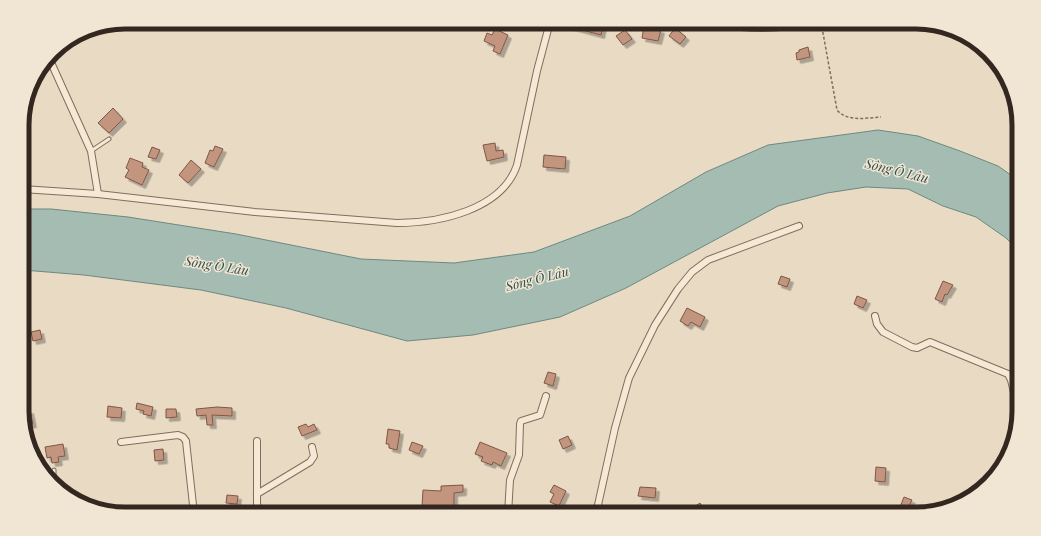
<svg xmlns="http://www.w3.org/2000/svg" width="1041" height="536" viewBox="0 0 1041 536" font-family="'Playfair Display',serif">
	<style>
		.water { fill: #a5bcb3; stroke: #6d8980 }
		.building { fill: #c3947e; stroke: #7e5645; filter: url(#shadow) }
		.lines { fill: none; stroke-linecap: round; stroke-linejoin: round }
		.service-casing { stroke: #816d5c; stroke-width: 5 }
		.minor-casing { stroke: #816d5c; stroke-width: 8 }
		.path { stroke: #816d5c; stroke-width: 1.5; stroke-dasharray: 3 2; stroke-linecap: butt }
		.service { stroke: #f5e9d6; stroke-width: 3 }
		.minor { stroke: #f5e9d6; stroke-width: 6 }
		.labels { text-anchor: middle; dominant-baseline: central; stroke-width: 3; stroke-linejoin: round; paint-order: stroke }
		.water-label { font-size: 13px; font-style: italic; fill: #30514c; stroke: #f1e5d3 }
		.rim { fill: none; stroke: #33271f; stroke-width: 5 }
	</style>
	<defs>
		<filter id="shadow"><feDropShadow dx="3.5" dy="3.5" stdDeviation="0" flood-color="#0004"/></filter>
	</defs>
	<rect width="100%" height="100%" fill="#e9dac4"/>
	<path class="water" d="M878,130L918,136L960,151L998,166L1018,180L1019,251L1006,238L976,217L943,206L908,189L866,187L827,193L778,206L626,288L560,317L473,335L407,341L286,308L201,290L84,275L23,270L22,209H51L128,217L236,234L361,259L454,263L534,252L630,216L706,172L768,145Z"/>
	<g class="building">
		<path d="M560,22H604L601,35L560,24Z"/>
		<path d="M644,26L661,30L658,41L642,38Z"/>
		<path d="M675,28L686,37L680,44L669,36Z"/>
		<path d="M495,29L508,35L500,54L493,51L495,46L484,41L487,33L492,35Z"/>
		<path d="M625,30L632,39L623,45L616,36Z"/>
		<path d="M808,47L810,57L797,60L796,53L799,52V50Z"/>
		<path d="M113,108L123,119L109,133L98,123Z"/>
		<path d="M495,143L496,151L503,150L504,157L487,161L483,145Z"/>
		<path d="M215,146L223,149L214,167L205,163L210,150L213,151Z"/>
		<path d="M152,147L160,150L156,159L148,157Z"/>
		<path d="M544,155L566,157L565,169L543,167Z"/>
		<path d="M130,158L143,163L142,167L149,170L142,185L125,177L129,170L126,168Z"/>
		<path d="M191,160L201,169L188,183L179,175Z"/>
		<path d="M781,276L790,279L787,287L778,284Z"/>
		<path d="M943,281L953,285L947,295L945,294L942,302L935,299Z"/>
		<path d="M857,296L867,300L863,308L854,304Z"/>
		<path d="M687,308L705,317L700,327L691,322L688,326L680,321Z"/>
		<path d="M40,330L42,339L33,341L31,332Z"/>
		<path d="M548,372L556,374L553,386L544,383Z"/>
		<path d="M137,403L153,407L151,416L143,414L144,411L136,409Z"/>
		<path d="M108,406L122,408L121,418L107,417Z"/>
		<path d="M217,407L232,408V416L212,415L213,425H207L206,415L197,416L196,409Z"/>
		<path d="M166,409H176L177,417L166,418Z"/>
		<path d="M30,410L33,424L23,426V412Z"/>
		<path d="M306,424L308,427L314,424L317,430L302,436L298,427Z"/>
		<path d="M388,429L400,431L397,450L389,448V444H386Z"/>
		<path d="M568,436L572,445L563,449L559,440Z"/>
		<path d="M412,442L423,446L419,454L409,450Z"/>
		<path d="M480,442L507,453L501,466L493,462L492,465L481,461L483,457L475,454Z"/>
		<path d="M63,444L65,456L58,457L59,462L52,463L51,457L47,458L45,447Z"/>
		<path d="M163,449L164,460L155,461L154,450Z"/>
		<path d="M876,467L886,468L885,482L875,481Z"/>
		<path d="M463,485V492L454,493V508L422,506L423,490L441,491V486Z"/>
		<path d="M554,485L566,491L559,506L550,502L554,494L550,492Z"/>
		<path d="M640,487L656,488L655,498L638,496Z"/>
		<path d="M227,495L238,496L237,504L226,503Z"/>
		<path d="M904,497L912,500L907,510L900,507Z"/>
		<path d="M700,503L707,514H683L694,507Z"/>
		<path d="M745,507L765,511L764,514H744Z"/>
	</g>
	<g class="lines">
		<g class="service-casing">
			<g id="service">
				<path d="M91,151L109,139"/>
				<path d="M54,483V470"/>
			</g>
		</g>
		<g class="minor-casing">
			<g id="minor">
				<path d="M712,22C743,29 777,31 808,22"/>
				<path d="M49,58L91,151L98,194"/>
				<path d="M22,189L98,194L255,212L397,223C439,223 502,210 517,165L537,71L550,22"/>
				<path d="M875,316L877,324L883,332L912,347L917,348L930,342L1008,374L1011,380L1019,413"/>
				<path d="M257,441V503L259,514"/>
				<path d="M121,442L178,435L183,437L186,441L194,514"/>
				<path d="M257,494L310,462L314,456L312,447"/>
				<path d="M508,514L510,480L519,455L520,424L521,421L540,415L546,396"/>
				<path d="M596,514L615,428L629,378L655,325L678,289L692,272L708,260L799,226"/>
			</g>
		</g>
		<path class="path" d="M821,22L837,110C847,122 866,118 881,117"/>
		<use href="#service" class="service"/>
		<use href="#minor" class="minor"/>
	</g>
	<g class="labels">
		<g class="water-label">
			<text transform="translate(897 170) rotate(14)">Sông Ô Lâu</text>
			<text transform="translate(217 265) rotate(9)">Sông Ô Lâu</text>
			<text transform="translate(537 278) rotate(-14)">Sông Ô Lâu</text>
		</g>
	</g>
	<path d="M0 0H1041V536H0ZM125 29H916A96 96 0 0 1 1012 125V411A96 96 0 0 1 916 507H125A96 96 0 0 1 29 411V125A96 96 0 0 1 125 29Z" fill="#f1e5d3" fill-rule="evenodd"/>
	<path class="rim" d="M125 29H916A96 96 0 0 1 1012 125V411A96 96 0 0 1 916 507H125A96 96 0 0 1 29 411V125A96 96 0 0 1 125 29Z"/>
</svg>
